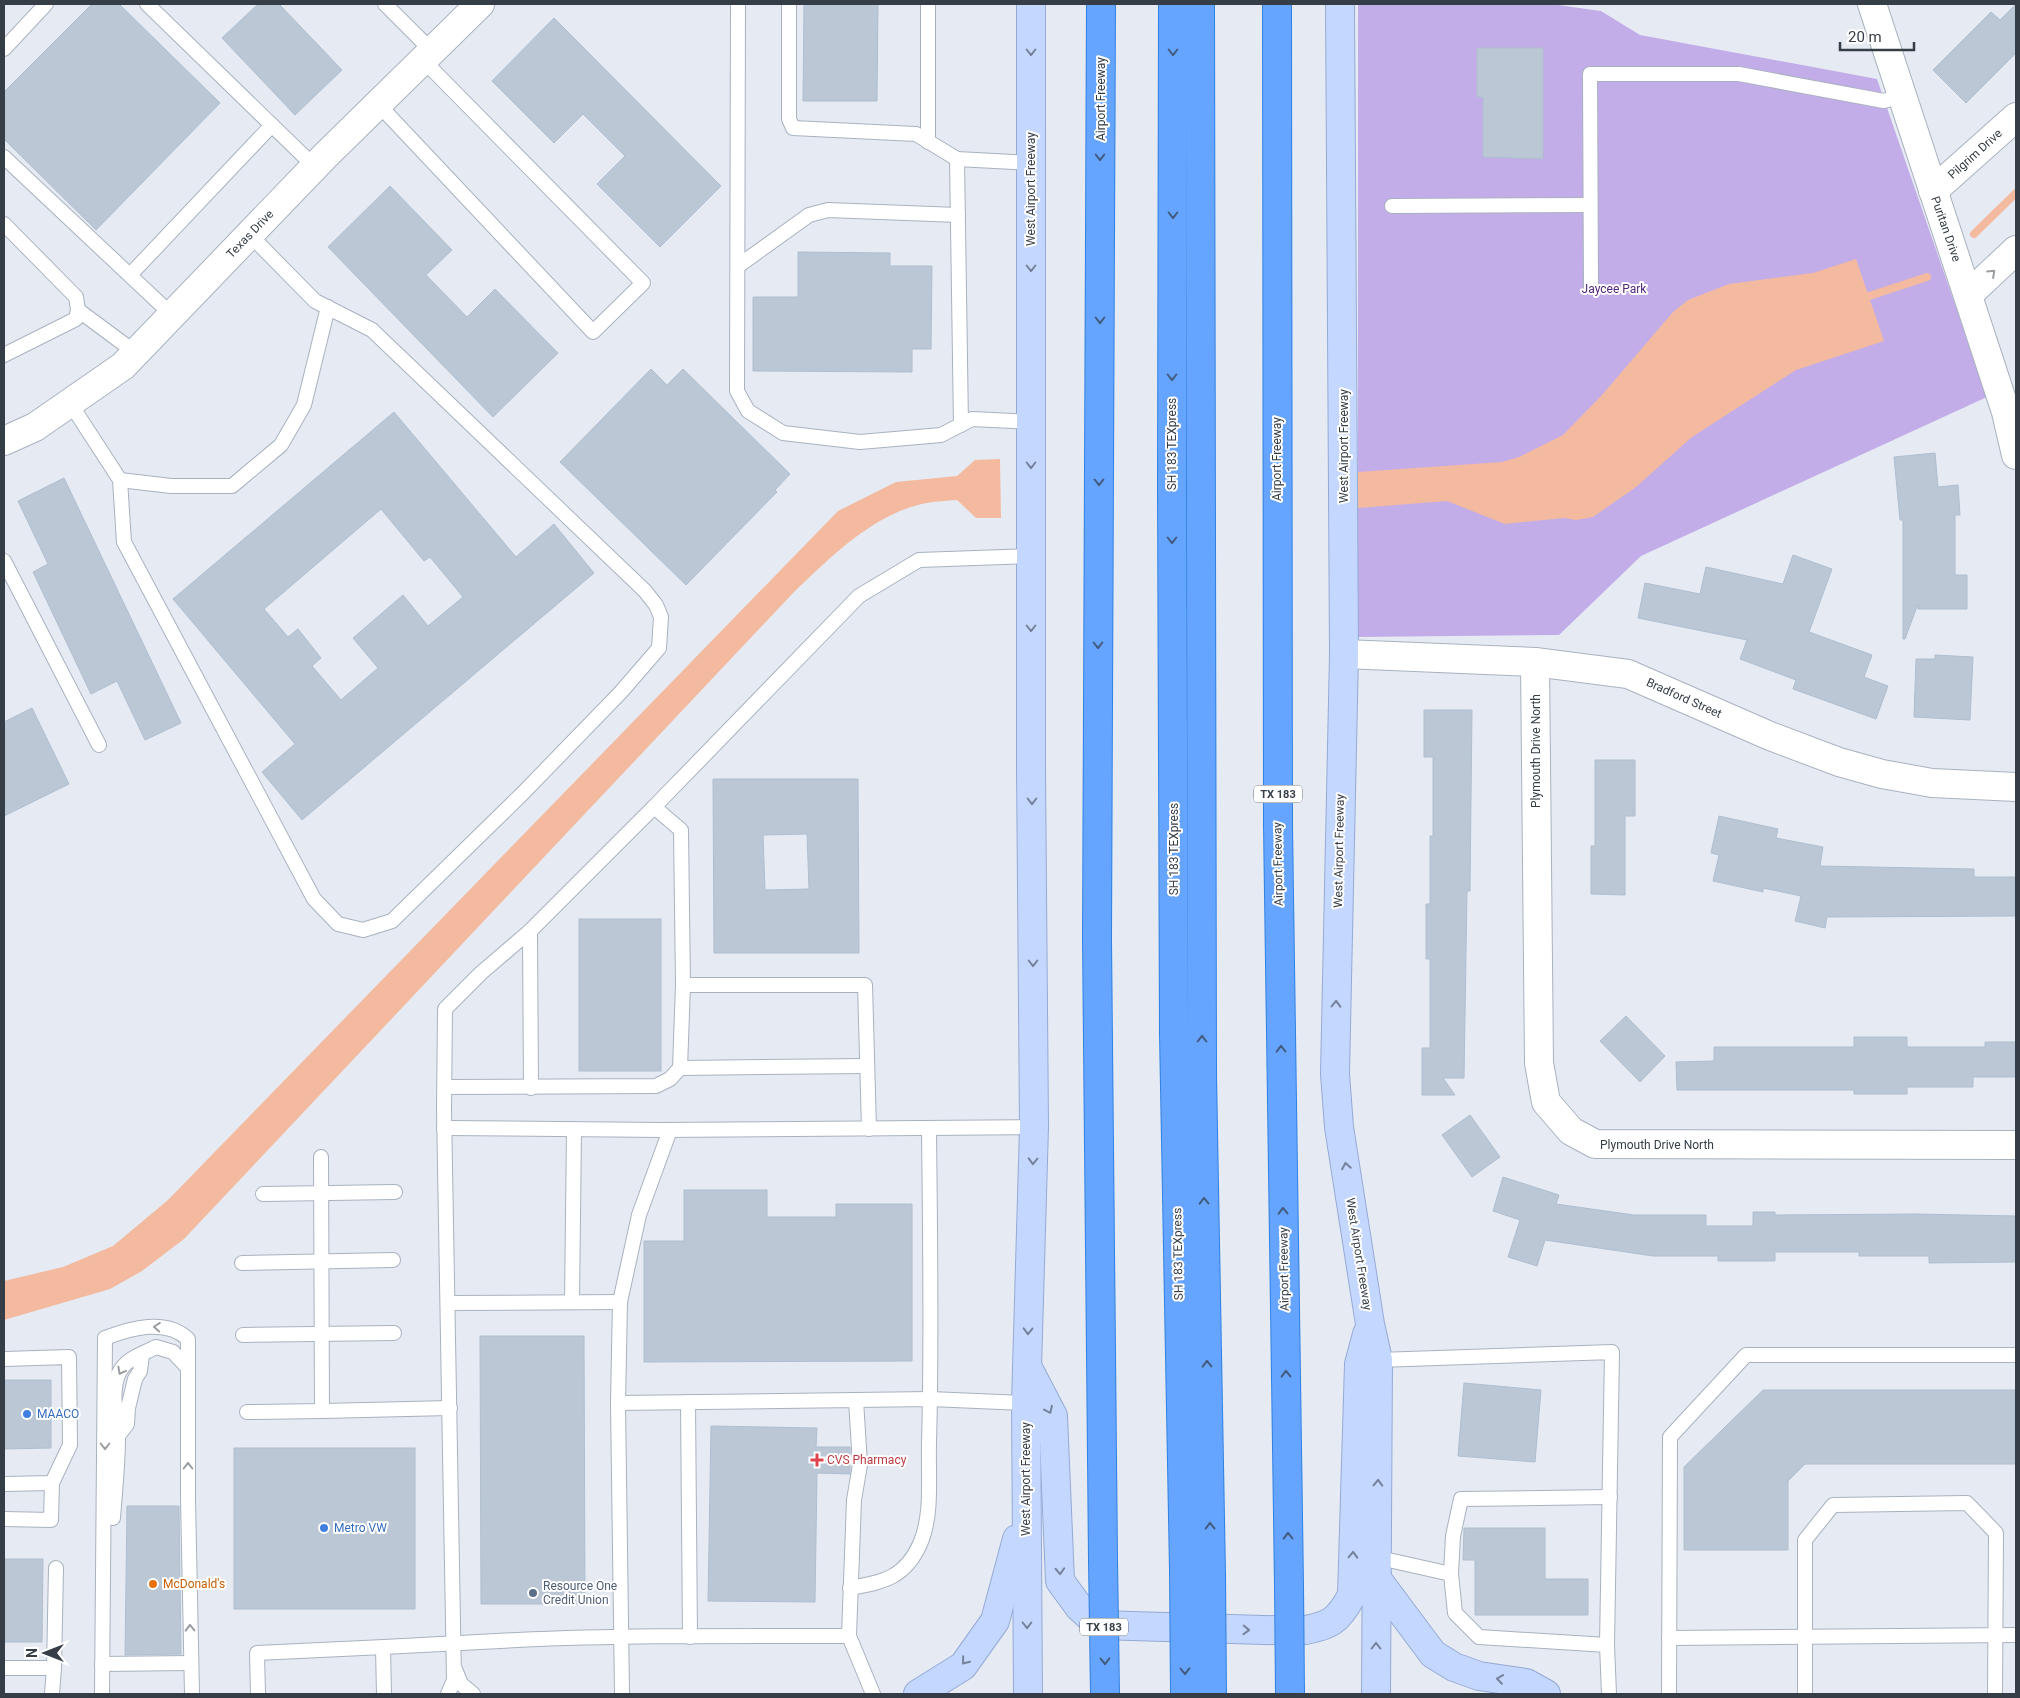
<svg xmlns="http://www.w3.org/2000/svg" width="2020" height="1698" viewBox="0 0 2020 1698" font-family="Roboto,sans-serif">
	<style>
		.green { fill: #c3ade9 }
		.water { fill: #f3ba9f }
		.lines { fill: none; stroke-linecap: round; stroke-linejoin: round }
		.stream { stroke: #f3ba9f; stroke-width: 8 }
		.building { fill: #bbc7d5; stroke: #aebed0; fill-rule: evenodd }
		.service-casing { stroke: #a8b2bf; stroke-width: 16 }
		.minor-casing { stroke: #a8b2bf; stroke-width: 30 }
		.secondary-casing { stroke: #94aad5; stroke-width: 30 }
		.motorway-casing { stroke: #3081e3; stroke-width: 30 }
		.service { stroke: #fff; stroke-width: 14 }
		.minor { stroke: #fff; stroke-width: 28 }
		.secondary { stroke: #c4d7ff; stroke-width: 28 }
		.motorway { stroke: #65a5ff; stroke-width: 28 }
		.motorway-bridge-casing { stroke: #3081e3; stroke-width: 30; stroke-linecap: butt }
		.motorway-bridge { stroke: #65a5ff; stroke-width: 28 }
		.oneway { stroke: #758299 }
		.oneway2 { stroke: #435c7e }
		.oneway3 { stroke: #9a9ea2 }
		.shop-dot { fill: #3f7fe0; stroke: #fff; stroke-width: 2 }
		.health-dot { fill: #e0444e; stroke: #fff; stroke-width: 2 }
		.food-dot { fill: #e8710a; stroke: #fff; stroke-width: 2 }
		.service-dot { fill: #5c6f8a; stroke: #fff; stroke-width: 2 }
		.labels { text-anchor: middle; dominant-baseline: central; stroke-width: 4; stroke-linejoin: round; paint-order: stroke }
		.shield { fill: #fff; stroke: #72777e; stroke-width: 1 }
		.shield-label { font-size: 11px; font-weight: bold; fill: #353d46 }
		.street-label { font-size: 12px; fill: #353d46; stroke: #fff }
		.park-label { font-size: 12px; fill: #53267a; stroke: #fff }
		.shop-label { font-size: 12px; fill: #366cbe; stroke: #fff; text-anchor: start }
		.health-label { font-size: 12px; fill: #be3a42; stroke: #fff; text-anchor: start }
		.food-label { font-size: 12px; fill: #c56008; stroke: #fff; text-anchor: start }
		.service-label { font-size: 12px; fill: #4e5e75; stroke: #fff; text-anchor: start }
	</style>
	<rect width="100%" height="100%" fill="#e6ebf3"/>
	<path class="green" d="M1358,4H1551L1601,11L1640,35L1877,79L1987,397L1641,556L1559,635L1358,637Z"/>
	<g class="water">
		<path d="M1856,259L1884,341L1796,370L1692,437L1636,487L1593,517L1576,520L1564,518L1505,524L1447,501L1358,508V472L1502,462L1519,457L1563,435L1602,395L1673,312L1688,300L1729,284L1813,273Z"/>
		<path d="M1000,459L1001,518H976L957,500C947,501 937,501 927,503C874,513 832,556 794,592L184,1239L142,1271L110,1289L4,1320V1281L63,1267L113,1246L168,1200L838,511L896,482L957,476L975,460Z"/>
	</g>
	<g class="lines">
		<g class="stream">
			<path d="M1974,234L2016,193"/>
			<path d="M1860,299L1927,277"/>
		</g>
	</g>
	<g class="building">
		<path d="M92,4H119L220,103L96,230L4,139V92Z"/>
		<path d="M258,4H279L342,70L295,115L222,38Z"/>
		<path d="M804,4H878L877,101H803Z"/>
		<path d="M2016,4V53L1966,103L1933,70L1991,12L2000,20Z"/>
		<path d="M554,18L721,186L660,247L597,184L625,156L583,114L554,143L492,81Z"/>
		<path d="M1477,48H1543V159L1483,157V97H1477Z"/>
		<path d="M390,186L452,250L426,275L467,317L495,289L558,353L493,417L328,247Z"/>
		<path d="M798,252L890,253V266H932L931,349H912V372L753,371V297H798Z"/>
		<path d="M651,369L667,385L683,369L790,474L775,490L777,492L686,585L560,462Z"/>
		<path d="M394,412L516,557L554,524L594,573L302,820L262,772L295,744L173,599ZM381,509L424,561L430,557L463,597L428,626L403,595L353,638L378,668L341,700L312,666L321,658L298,629L288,637L264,609Z"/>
		<path d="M1935,453L1938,487L1958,485L1960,515H1955V575H1967V609H1918V604L1905,639H1903V520H1900L1894,457Z"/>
		<path d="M64,478L181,723L145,740L117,681L91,694L33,572L48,564L18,501Z"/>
		<path d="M1793,555L1832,569L1809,632L1872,655L1864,677L1888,686L1876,719L1793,689L1796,680L1740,659L1747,640L1638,618L1645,583L1700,594L1706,567L1783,584Z"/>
		<path d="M1935,655L1973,657L1970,720L1914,717L1916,659H1935Z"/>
		<path d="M32,708L69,784L4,816V722Z"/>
		<path d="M1424,710H1472L1470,891H1467L1464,1078H1443L1455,1095H1422V1048H1430V959H1426V904H1430V836H1433V757H1424Z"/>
		<path d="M1595,760H1635V816H1625V895L1591,894V846H1595Z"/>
		<path d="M713,779H858L859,953H714ZM807,834L809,889L765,890L763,835Z"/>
		<path d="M1719,816L1778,829L1776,838L1823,847L1820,866L1974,869V877H2016V916L1827,917L1825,928L1795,921L1801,896L1763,888V892L1713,881L1719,855L1711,853Z"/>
		<rect x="579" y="919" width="82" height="152"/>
		<path d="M1626,1016L1665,1056L1640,1082L1600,1041Z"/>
		<path d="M1854,1037H1907V1047H1985V1042H2016V1077H1973V1087H1907V1094H1854V1090H1677L1676,1062L1714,1061V1047H1854Z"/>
		<path d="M1470,1115L1500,1157L1472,1177L1442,1135Z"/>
		<path d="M1503,1177L1559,1195L1556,1204L1634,1215H1706V1226H1753V1212H1775V1215L1915,1214L2016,1216V1262L1929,1263V1256H1859V1252H1775V1261H1718V1256H1653L1545,1240L1537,1266L1508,1257L1520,1220L1493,1211Z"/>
		<path d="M684,1190H767V1217H836V1204H912V1361L644,1362V1241H684Z"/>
		<path d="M480,1336H584L585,1604H481Z"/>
		<path d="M4,1380H51V1448L4,1449Z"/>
		<path d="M1464,1383L1541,1390L1535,1462L1458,1456Z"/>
		<path d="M1763,1390H2016V1464H1805L1788,1481V1550H1684V1467Z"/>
		<path d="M711,1426L817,1428L816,1447H850V1474L817,1473L815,1602L708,1601Z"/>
		<rect x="234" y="1448" width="181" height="161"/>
		<path d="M127,1506H179L181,1654L125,1655Z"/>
		<path d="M1464,1528H1545V1579H1588V1615H1475V1560H1463Z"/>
		<path d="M4,1559H43L42,1642H4Z"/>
	</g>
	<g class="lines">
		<g class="service-casing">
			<g id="service">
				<path d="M147,4L315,167"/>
				<path d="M385,4L432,51"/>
				<path d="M738,4L737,391L748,411L783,433L860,442L941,435L972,419L1031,422"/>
				<path d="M789,4V119L793,128L916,134L957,159L1031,163"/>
				<path d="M928,4V142"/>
				<path d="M4,49L46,4"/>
				<path d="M378,104L593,332L643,283L423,60"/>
				<path d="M4,157L172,315"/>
				<path d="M957,159L961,425"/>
				<path d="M1392,206L1590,205"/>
				<path d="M4,224L76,297L78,310L76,319L4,355"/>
				<path d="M738,266L809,215L828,210L958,215"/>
				<path d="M130,275L272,125"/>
				<path d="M1591,287L1590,74H1739L1884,101L1902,96"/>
				<path d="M78,310L136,353"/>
				<path d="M70,403L120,480L124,542L314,899L338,924L363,930L392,921L523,793L621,692L659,648L661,617L656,605L645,591L372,330L315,301L250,235"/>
				<path d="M120,480L171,486H232L281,445L304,405L328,307"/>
				<path d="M4,561L99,745"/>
				<path d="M654,807L859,596L919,560L1031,556"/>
				<path d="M530,931L531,1088"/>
				<path d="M683,985H865L869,1129"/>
				<path d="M680,1068L867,1066"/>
				<path d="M445,1087L656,1086L670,1079L680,1068L683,985L681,830L654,807L530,931L481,973L445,1009L444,1110L454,1680L448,1694"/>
				<path d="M444,1128L662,1130L1034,1127"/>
				<path d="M321,1157L322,1411L450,1408"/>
				<path d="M263,1194L395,1192"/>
				<path d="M242,1263L393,1260"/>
				<path d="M572,1302L574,1129"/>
				<path d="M448,1303L620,1302"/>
				<path d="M243,1335L394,1333"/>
				<path d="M4,1359L69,1357L70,1445L52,1483L4,1484"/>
				<path d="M1378,1360L1612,1352L1607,1645"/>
				<path d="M856,1400L930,1399L1026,1403"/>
				<path d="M688,1402L690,1637"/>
				<path d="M618,1403L620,1302L639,1215L670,1130"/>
				<path d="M247,1412L322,1411"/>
				<path d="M118,1436L127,1424L128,1408L135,1379L140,1371L142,1355"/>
				<path d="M113,1518C115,1491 118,1464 118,1437C117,1417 110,1392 119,1373C126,1358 143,1354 156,1347L173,1352L188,1368"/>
				<path d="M4,1519L51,1520L52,1483"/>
				<path d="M1375,1557L1451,1574L1455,1613L1479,1637L1607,1645L1609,1694"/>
				<path d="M1451,1574L1453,1536L1461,1499L1610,1497"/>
				<path d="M850,1588C883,1582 905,1578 920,1544C933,1515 928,1475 929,1443C932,1338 930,1233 929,1128"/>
				<path d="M849,1636L873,1694"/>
				<path d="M1669,1638L2016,1635"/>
				<path d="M383,1648L384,1694"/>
				<path d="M102,1664L191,1663"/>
				<path d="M4,1668H54"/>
				<path d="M455,1669L461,1684L473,1694"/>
				<path d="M52,1694L54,1668L56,1568"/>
				<path d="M102,1694L105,1338C131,1328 166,1318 188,1339V1498L192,1694"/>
				<path d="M258,1694L257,1653C344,1649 430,1645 517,1640C627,1635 738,1636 849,1636L854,1500L860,1465L856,1400L618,1403L622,1694"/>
				<path d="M1669,1694L1670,1437L1746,1355H2016"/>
				<path d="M1805,1694V1540L1833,1505L1967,1503L1996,1533L1995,1694"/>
			</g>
		</g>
		<g class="minor-casing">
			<g id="minor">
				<path d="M1872,4L2006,412L2016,455"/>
				<path d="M1933,191L2016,117"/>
				<path d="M1968,295L2016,250"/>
				<path d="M4,441L35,427L123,366L325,156L480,4"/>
				<path d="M1344,654L1535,662L1628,674L1770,736L1839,762L1882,774L1932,783L2016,787"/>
				<path d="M1535,662L1539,1063L1546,1102L1571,1131L1595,1144L2016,1145"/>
			</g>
		</g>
		<g class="secondary-casing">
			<g id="secondary">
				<path d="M1340,4L1344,654L1335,1074L1339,1127L1370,1324L1378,1360L1376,1694"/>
				<path d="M1029,1370L1053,1416L1060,1581L1079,1607L1099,1625L1300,1631C1329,1626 1338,1622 1352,1595L1359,1364L1367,1334"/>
				<path d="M1377,1579L1433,1654L1454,1667L1479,1676L1526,1683L1546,1694"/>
				<path d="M918,1694L963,1666L995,1621L1017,1539"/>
				<path d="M1028,1694L1026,1403L1034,1127L1031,769V4"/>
			</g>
		</g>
		<g class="motorway-casing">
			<g id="motorway">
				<path d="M1101,4L1097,939L1103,1560"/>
				<path d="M1173,4L1172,485L1174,1034L1184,1570"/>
				<path d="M1200,4L1202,1074L1211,1575"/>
				<path d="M1277,4L1278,825L1289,1585"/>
			</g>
		</g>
		<use href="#service" class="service"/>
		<use href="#minor" class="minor"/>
		<use href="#secondary" class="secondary"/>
		<use href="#motorway" class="motorway"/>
		<g class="motorway-bridge-casing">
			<g id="motorway-bridge">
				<path d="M1103,1560L1105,1694"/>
				<path d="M1184,1570L1185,1694"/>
				<path d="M1211,1575L1212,1694"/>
				<path d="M1289,1585L1290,1694"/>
			</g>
		</g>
		<use href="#motorway-bridge" class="motorway-bridge"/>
	</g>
	<defs><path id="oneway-chevron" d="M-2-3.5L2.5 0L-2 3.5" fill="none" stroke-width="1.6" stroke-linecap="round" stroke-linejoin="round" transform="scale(1.25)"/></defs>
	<g class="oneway">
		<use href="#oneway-chevron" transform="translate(1031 52) rotate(90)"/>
		<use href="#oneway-chevron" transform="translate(1031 268) rotate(90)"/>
		<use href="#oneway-chevron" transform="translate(1031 465) rotate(90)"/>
		<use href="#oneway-chevron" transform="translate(1031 628) rotate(90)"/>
		<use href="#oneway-chevron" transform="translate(1032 801) rotate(90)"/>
		<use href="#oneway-chevron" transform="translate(1033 963) rotate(90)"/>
		<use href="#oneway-chevron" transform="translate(1336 1004) rotate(-89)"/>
		<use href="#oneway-chevron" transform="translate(1033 1161) rotate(92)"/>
		<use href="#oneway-chevron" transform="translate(1346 1166) rotate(-99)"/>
		<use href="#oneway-chevron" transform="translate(1028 1331) rotate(91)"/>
		<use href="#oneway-chevron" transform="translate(1049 1410) rotate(65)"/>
		<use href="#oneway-chevron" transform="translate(1378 1483) rotate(-88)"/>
		<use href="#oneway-chevron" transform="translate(1353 1555) rotate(-88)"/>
		<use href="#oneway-chevron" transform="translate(1060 1571) rotate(87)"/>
		<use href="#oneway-chevron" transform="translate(1027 1625) rotate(90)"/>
		<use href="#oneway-chevron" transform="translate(1246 1630) rotate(2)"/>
		<use href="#oneway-chevron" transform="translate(1376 1646) rotate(-90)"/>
		<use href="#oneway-chevron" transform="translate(965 1661) rotate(129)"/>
		<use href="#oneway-chevron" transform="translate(1500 1679) rotate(-172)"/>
	</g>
	<g class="oneway2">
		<use href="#oneway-chevron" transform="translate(1173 52) rotate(90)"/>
		<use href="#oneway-chevron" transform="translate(1100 157) rotate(90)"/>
		<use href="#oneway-chevron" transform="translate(1173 215) rotate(90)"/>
		<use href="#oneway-chevron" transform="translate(1100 320) rotate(90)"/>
		<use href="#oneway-chevron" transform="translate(1172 377) rotate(90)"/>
		<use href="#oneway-chevron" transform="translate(1099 482) rotate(90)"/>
		<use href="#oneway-chevron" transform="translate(1172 540) rotate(90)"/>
		<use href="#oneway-chevron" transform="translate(1098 645) rotate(90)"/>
		<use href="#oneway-chevron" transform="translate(1202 1039) rotate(-90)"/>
		<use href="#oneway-chevron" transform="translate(1281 1049) rotate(-91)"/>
		<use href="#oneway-chevron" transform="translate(1204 1201) rotate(-91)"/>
		<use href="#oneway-chevron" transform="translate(1283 1211) rotate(-91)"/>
		<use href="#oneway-chevron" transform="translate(1207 1364) rotate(-91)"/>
		<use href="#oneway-chevron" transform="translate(1286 1374) rotate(-91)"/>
		<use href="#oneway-chevron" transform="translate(1210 1526) rotate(-91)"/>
		<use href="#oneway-chevron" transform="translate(1288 1536) rotate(-91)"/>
		<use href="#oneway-chevron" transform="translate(1105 1661) rotate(89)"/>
		<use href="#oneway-chevron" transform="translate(1185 1671) rotate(89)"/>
	</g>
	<g class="oneway3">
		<use href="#oneway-chevron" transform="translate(1992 273) rotate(-43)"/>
		<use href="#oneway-chevron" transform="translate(157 1327) rotate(-175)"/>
		<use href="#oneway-chevron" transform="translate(121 1371) rotate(119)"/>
		<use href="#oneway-chevron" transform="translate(105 1446) rotate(90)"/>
		<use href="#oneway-chevron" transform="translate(188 1466) rotate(-90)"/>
		<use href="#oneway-chevron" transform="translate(190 1628) rotate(-91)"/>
	</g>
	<g class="shop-dot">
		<circle cx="27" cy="1414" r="5"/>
		<circle cx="324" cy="1528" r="5"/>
	</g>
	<path class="health-dot" d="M814.5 1452.5h5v5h5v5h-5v5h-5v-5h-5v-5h5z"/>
	<circle class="food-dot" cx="153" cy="1584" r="5"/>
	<circle class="service-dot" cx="533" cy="1593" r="5"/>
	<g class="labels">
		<g class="shield">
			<rect x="1254" y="785.5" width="48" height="17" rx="4"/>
			<rect x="1080" y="1618.5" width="48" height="17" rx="4"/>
		</g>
		<g class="shield-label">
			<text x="1278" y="794">TX 183</text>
			<text x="1104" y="1627">TX 183</text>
		</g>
		<g class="street-label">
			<text transform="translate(1101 99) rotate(-90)">Airport Freeway</text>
			<text transform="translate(1975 154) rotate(-42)">Pilgrim Drive</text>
			<text transform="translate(1031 189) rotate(-90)">West Airport Freeway</text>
			<text transform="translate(1946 229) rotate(71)">Puritan Drive</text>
			<text transform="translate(250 234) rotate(-46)">Texas Drive</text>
			<text transform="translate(1172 444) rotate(-90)">SH 183 TEXpress</text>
			<text transform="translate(1344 446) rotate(-90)">West Airport Freeway</text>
			<text transform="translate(1277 459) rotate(-90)">Airport Freeway</text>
			<text transform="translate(1684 698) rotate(24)">Bradford Street</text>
			<text transform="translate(1536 751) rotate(-90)">Plymouth Drive North</text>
			<text transform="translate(1174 849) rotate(-90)">SH 183 TEXpress</text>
			<text transform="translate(1339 851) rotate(-89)">West Airport Freeway</text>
			<text transform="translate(1278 864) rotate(-91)">Airport Freeway</text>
			<text x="1657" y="1145">Plymouth Drive North</text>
			<text transform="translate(1178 1254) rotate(-91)">SH 183 TEXpress</text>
			<text transform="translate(1359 1254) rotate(81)">West Airport Freeway</text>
			<text transform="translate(1284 1269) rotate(-91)">Airport Freeway</text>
			<text transform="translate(1026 1479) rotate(-90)">West Airport Freeway</text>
		</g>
		<g class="park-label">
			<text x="1614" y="289">Jaycee Park</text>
		</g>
		<g class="shop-label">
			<text x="37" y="1414">MAACO</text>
			<text x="334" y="1528">Metro VW</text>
		</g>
		<g class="health-label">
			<text x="827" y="1460">CVS Pharmacy</text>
		</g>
		<g class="food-label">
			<text x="163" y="1584">McDonald's</text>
		</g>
		<g class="service-label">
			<text x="543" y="1586">Resource One<tspan x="543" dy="14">Credit Union</tspan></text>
		</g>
	</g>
	<rect width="2020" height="1698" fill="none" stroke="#353d46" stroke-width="10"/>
	<g transform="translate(45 1653) rotate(270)" stroke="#ffffff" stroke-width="4" paint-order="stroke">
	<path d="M0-4L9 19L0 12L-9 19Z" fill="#353d46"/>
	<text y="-8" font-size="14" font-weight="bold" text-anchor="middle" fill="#353d46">N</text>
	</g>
	<path d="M1840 42v8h74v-8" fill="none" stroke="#353d46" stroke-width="2.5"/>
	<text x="1848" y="42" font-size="15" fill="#353d46" stroke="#ffffff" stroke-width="4" paint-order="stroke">20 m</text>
</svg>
